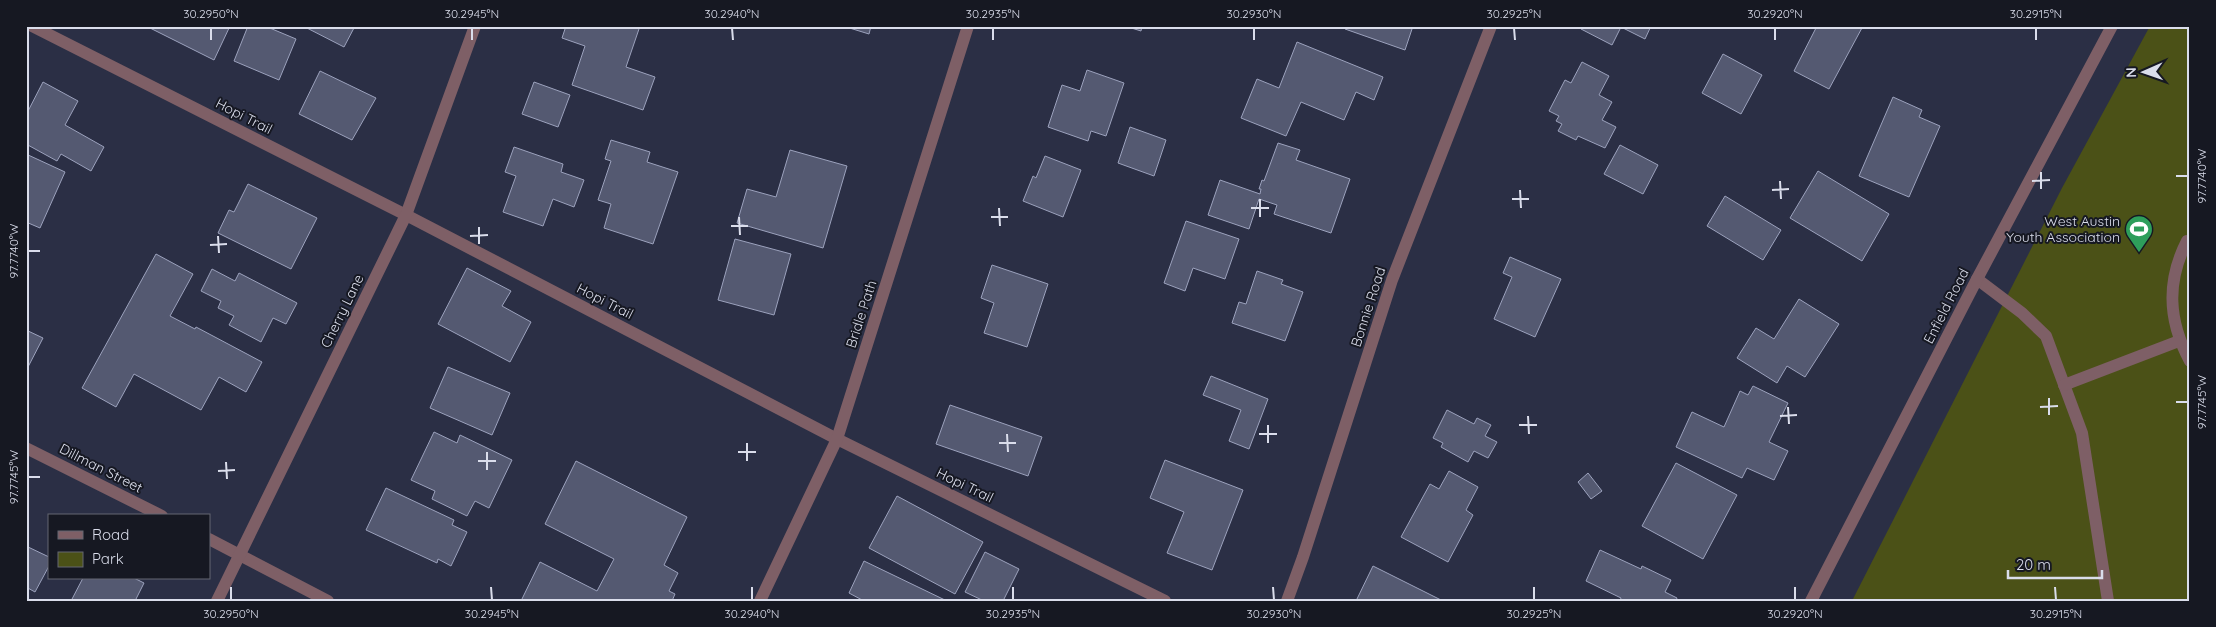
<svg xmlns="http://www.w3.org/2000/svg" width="2216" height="627" viewBox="0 0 2216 627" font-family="Quicksand,sans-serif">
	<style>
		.green { fill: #4b5117 }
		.building { fill: #545971; stroke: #9ca2bd }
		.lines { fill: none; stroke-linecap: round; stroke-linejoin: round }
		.service { stroke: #7e5f66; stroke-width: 12 }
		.minor { stroke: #7e5f66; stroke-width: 12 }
		.tertiary { stroke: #7e5f66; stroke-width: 12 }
		.ticks { fill: none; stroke: #daddeb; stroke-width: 2 }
		.labels { text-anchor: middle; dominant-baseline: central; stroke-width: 4; stroke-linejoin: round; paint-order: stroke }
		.street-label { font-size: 14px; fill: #daddeb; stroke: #161822 }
		.poi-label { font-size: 14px; fill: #daddeb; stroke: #161822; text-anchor: end }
		.neatline { fill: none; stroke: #daddeb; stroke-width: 2 }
		.ticks-label { font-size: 12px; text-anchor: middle; fill: #daddeb }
	</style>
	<rect width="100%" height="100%" fill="#2b2f45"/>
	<path class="green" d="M2150,26H2190V601H1852L2062,188Z"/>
	<g class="building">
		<path d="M146,26H230L214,60Z"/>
		<path d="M248,26H265L296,39L279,80L234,61Z"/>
		<path d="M303,26H355L344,47Z"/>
		<path d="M566,26H640L626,67L655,77L643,110L572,85L585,46L562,38Z"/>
		<path d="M843,26H871L869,34Z"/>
		<path d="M1125,26H1142L1141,31Z"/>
		<path d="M1346,26H1413L1405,50L1345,29Z"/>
		<path d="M1582,26H1651L1645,39L1621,27L1612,45L1581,29Z"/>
		<path d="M1817,26H1863L1829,89L1794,71Z"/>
		<path d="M1297,42L1383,77L1374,100L1356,92L1344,120L1301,102L1286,136L1241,118L1257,79L1279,88Z"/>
		<path d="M1723,54L1762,75L1741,114L1702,93Z"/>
		<path d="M1582,62L1609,76L1599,95L1612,102L1602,120L1616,127L1605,148L1578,136L1576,140L1558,131L1562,124L1556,121L1559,116L1549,111L1565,80L1571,83Z"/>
		<path d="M1087,70L1124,83L1106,136L1091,131L1088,141L1048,127L1062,85L1080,91Z"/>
		<path d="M320,71L376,98L352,140L299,114Z"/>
		<path d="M43,82L78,101L65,125L104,147L91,171L61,154L57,161L26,144V115Z"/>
		<path d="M534,82L570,95L558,127L522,114Z"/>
		<path d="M1893,97L1922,110L1919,117L1940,126L1909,197L1859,176Z"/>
		<path d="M1130,127L1166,140L1154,176L1118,163Z"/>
		<path d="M611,140L650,152L647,162L678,172L653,244L604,228L611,204L598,200L611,161L605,159Z"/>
		<path d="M1278,143L1300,150L1296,160L1350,179L1331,233L1274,214L1277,205L1259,199L1249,229L1208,215L1220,180L1260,194L1261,189H1259L1262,180L1264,181Z"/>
		<path d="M1620,145L1658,165L1643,194L1604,174Z"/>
		<path d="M514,147L563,164L561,172L584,180L574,207L553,199L543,226L503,212L516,176L505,172Z"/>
		<path d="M790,150L847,166L823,248L737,223L747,189L776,197Z"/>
		<path d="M26,154L65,172L40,228L26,222Z"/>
		<path d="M1045,156L1081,170L1063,217L1023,201L1033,176L1036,178Z"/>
		<path d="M1818,171L1889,214L1862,261L1790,218Z"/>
		<path d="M248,184L317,218L291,269L218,233L229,210L234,212Z"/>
		<path d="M1725,196L1781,230L1763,260L1707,226Z"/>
		<path d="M1186,221L1239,239L1225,279L1193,268L1185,291L1164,283Z"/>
		<path d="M735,239L791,254L774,315L718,300Z"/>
		<path d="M156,254L193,274L170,316L195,329L196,327L262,362L246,392L219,377L201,410L134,374L116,407L82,388Z"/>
		<path d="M1510,257L1561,279L1535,337L1494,319L1512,277L1503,273Z"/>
		<path d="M992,265L1048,284L1027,347L984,333L994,303L981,298Z"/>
		<path d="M467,268L511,291L502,306L531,322L510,362L438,324Z"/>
		<path d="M212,269L235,281L239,273L297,303L286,324L273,318L261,342L229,325L234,316L218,308L221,301L201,291Z"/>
		<path d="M1257,271L1283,280L1281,284L1303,292L1285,341L1232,323L1239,302L1246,304Z"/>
		<path d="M1799,299L1839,324L1805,377L1787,366L1777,383L1737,358L1756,328L1774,339Z"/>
		<path d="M26,330L43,338L28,367L26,366Z"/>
		<path d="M448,367L510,393L492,435L430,408Z"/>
		<path d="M1211,376L1268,399L1249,449L1229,441L1241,410L1203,395Z"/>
		<path d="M1753,386L1788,403L1769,442L1788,451L1774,480L1747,468L1742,478L1676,447L1692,412L1724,427L1740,391L1748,395Z"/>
		<path d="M950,405L1042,437L1028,476L936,444Z"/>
		<path d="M1447,410L1474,424L1477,418L1491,425L1485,436L1497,442L1488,458L1474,451L1468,462L1441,447L1443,443L1433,438Z"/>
		<path d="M434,432L457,443L460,435L512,460L489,508L475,501L467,516L432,499L435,491L411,480Z"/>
		<path d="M1165,460L1243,490L1212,570L1167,553L1184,512L1150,498Z"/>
		<path d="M576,461L687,517L664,565L678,573L669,591L675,594L672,601H521L540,562L597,591L614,559L545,524Z"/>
		<path d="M1676,463L1737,495L1703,559L1642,526Z"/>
		<path d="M1449,471L1478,487L1466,510L1473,515L1448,562L1401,537L1430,484L1439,489Z"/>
		<path d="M1588,473L1602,491L1591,499L1578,482Z"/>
		<path d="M386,488L454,520L452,525L467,532L451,566L438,559L437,563L366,530Z"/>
		<path d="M897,496L983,542L955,594L869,548Z"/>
		<path d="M26,546L49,557V566L35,592L26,587Z"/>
		<path d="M1600,550L1641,569L1642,566L1671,580L1665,592L1677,598L1676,601H1620L1621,598L1586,581Z"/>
		<path d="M985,552L1019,569L1003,601H984L965,592Z"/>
		<path d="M864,561L947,601H864L849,593Z"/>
		<path d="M1373,566L1443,601H1356Z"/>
		<path d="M83,578H134L144,583L135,601H71Z"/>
	</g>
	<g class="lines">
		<g class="service">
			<path d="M2187,241C2166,282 2168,321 2190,361"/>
			<path d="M1977,279L2022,313L2046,336L2082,433L2108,601"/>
			<path d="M2064,385L2179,341"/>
		</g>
		<g class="minor">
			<path d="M32,26L406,215L837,439L1165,601"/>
			<path d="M26,448L162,516"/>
			<path d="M209,539L328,601"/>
			<path d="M217,601L406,215L475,26"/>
			<path d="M760,601L837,439L968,26"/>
			<path d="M1287,601L1303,557L1392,280L1491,26"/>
		</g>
		<path class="tertiary" d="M1811,601L1977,279L2112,26"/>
	</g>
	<path class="ticks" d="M211,28V40M472,28V40M732,28L733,40M993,28V40M1254,28V40M1514,28L1515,40M1775,28V40M2036,28V40M2041,172V189M2176,176H2188M1780,181L1781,199M2032,181L2050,180M1520,190L1521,208M1772,190L1789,189M1260,199V217M1512,199H1529M999,208L1000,226M1251,208H1269M739,217L740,235M991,217H1008M731,226H748M479,227V244M218,236L219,253M470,236L488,235M210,245L227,244M28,251H40M2049,398V415M2176,402H2188M1788,407L1789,424M2040,407L2058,406M1528,416L1529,434M1780,416L1797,415M1268,425V443M1519,425H1537M1007,434L1008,452M1259,434H1277M747,443V461M999,443H1016M487,452V470M738,452H756M478,461H496M226,462L227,479M218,471L235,470M28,477H40M231,587V600M491,587L492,600M752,587V600M1013,587V600M1273,587L1274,600M1534,587V600M1795,587V600M2055,587L2056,600"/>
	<defs>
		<g id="stadium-pin" transform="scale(1.4375)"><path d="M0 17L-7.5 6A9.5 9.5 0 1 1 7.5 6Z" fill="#2e9e5b" stroke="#161822"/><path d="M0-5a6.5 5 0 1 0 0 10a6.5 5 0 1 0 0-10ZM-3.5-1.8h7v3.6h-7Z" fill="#fff"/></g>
	</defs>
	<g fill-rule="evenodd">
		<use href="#stadium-pin" x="2139" y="229"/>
	</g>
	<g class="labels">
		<g class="street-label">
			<text transform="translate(244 116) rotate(27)">Hopi Trail</text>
			<text transform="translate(605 301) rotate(27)">Hopi Trail</text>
			<text transform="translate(1946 306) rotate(-63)">Enfield Road</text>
			<text transform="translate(1368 307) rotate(-72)">Bonnie Road</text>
			<text transform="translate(342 311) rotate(-64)">Cherry Lane</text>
			<text transform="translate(861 314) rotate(-72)">Bridle Path</text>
			<text transform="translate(101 468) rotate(27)">Dillman Street</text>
			<text transform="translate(965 485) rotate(26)">Hopi Trail</text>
		</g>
		<g class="poi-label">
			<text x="2120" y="221">West Austin<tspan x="2120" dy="16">Youth Association</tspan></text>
		</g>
	</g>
	<rect width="2216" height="627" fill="none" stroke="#161822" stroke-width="55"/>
	<rect x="48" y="514" width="162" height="65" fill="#161822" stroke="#646772"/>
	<rect x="58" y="531" width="25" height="8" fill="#7e5f66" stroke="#646772"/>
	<text x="92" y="540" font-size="15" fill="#daddeb">Road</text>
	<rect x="58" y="552" width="25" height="15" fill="#4b5117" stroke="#646772"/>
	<text x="92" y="564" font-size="15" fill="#daddeb">Park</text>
	<g transform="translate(2144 72) rotate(268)" stroke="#161822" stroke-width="4" paint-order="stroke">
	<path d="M0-4L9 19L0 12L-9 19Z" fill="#daddeb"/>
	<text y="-8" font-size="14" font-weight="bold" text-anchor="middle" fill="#daddeb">N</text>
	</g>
	<path d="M2008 570v8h94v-8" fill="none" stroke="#daddeb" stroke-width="2.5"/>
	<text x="2016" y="570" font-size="15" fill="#daddeb" stroke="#161822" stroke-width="4" paint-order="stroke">20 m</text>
	<rect x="28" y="28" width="2160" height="572" class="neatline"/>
	<g class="ticks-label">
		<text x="211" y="18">30.2950°N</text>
		<text x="472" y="18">30.2945°N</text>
		<text x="732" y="18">30.2940°N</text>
		<text x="993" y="18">30.2935°N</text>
		<text x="1254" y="18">30.2930°N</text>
		<text x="1514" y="18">30.2925°N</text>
		<text x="1775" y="18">30.2920°N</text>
		<text x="2036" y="18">30.2915°N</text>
		<text transform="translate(2202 176) rotate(-90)" y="4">97.7740°W</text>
		<text transform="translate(14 251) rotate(-90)" y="4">97.7740°W</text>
		<text transform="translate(2202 402) rotate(-90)" y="4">97.7745°W</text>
		<text transform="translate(14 477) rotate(-90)" y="4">97.7745°W</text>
		<text x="231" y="618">30.2950°N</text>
		<text x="492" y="618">30.2945°N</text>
		<text x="752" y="618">30.2940°N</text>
		<text x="1013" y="618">30.2935°N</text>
		<text x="1274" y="618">30.2930°N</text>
		<text x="1534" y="618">30.2925°N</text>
		<text x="1795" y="618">30.2920°N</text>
		<text x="2056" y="618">30.2915°N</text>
	</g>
</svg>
